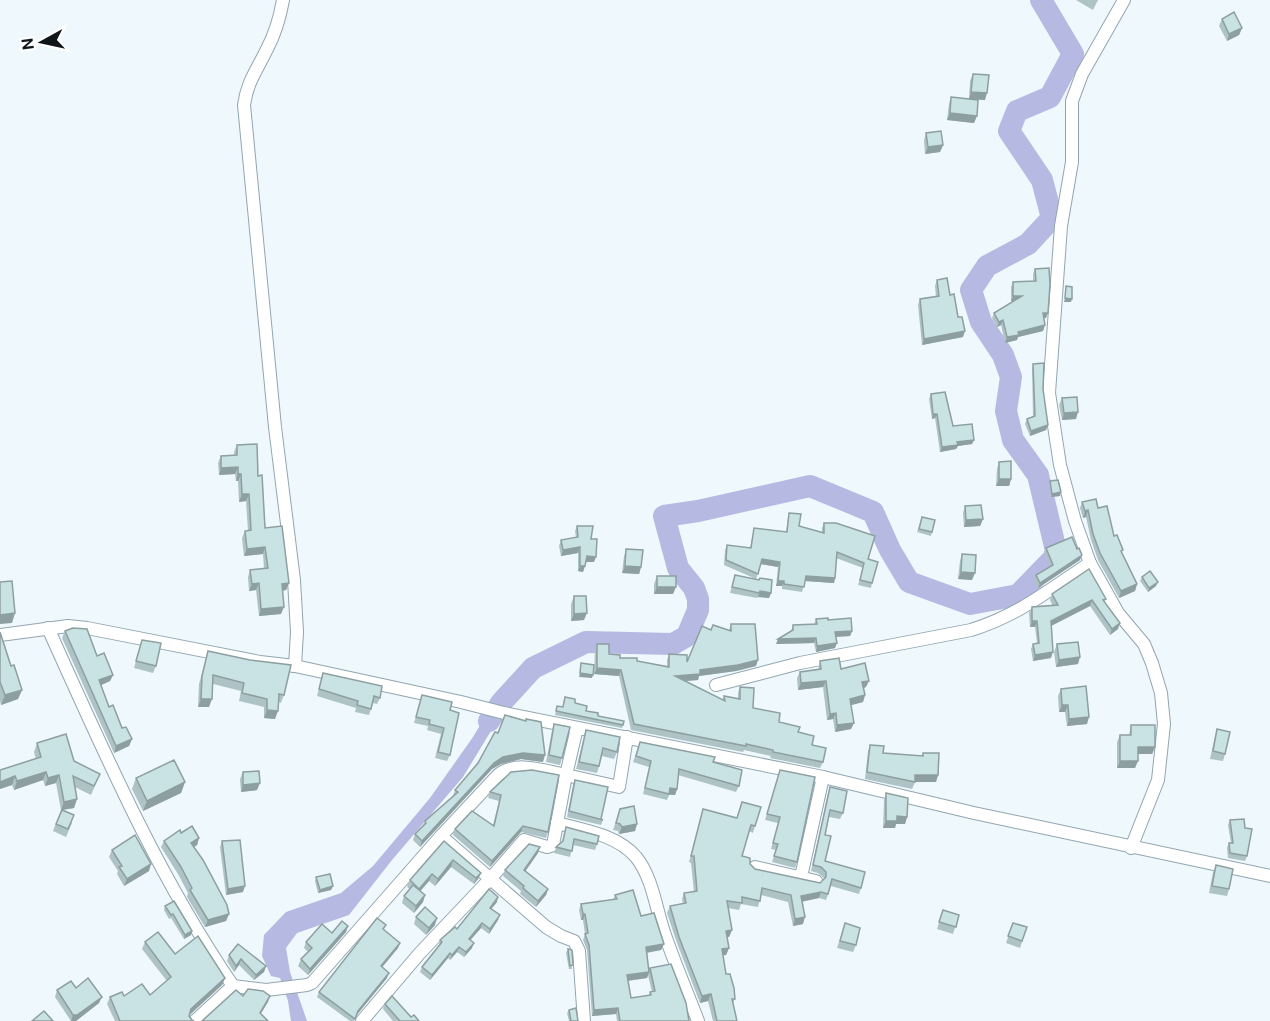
<svg xmlns="http://www.w3.org/2000/svg" width="1270" height="1021" viewBox="0 0 1270 1021" font-family="'DM Sans',sans-serif">
	<style>
		.water { fill: #b6bae3 }
		.lines { fill: none; stroke-linecap: round; stroke-linejoin: round }
		.river { stroke: #b6bae3; stroke-width: 22 }
		.minor-casing { stroke: #92a6b0; stroke-width: 14 }
		.minor { stroke: #fff; stroke-width: 12 }
		.wall { fill: #adc3c5; fill-rule: evenodd }
		.shaded-wall { fill: #8d9fa0 }
		.building { fill: #c9e3e5; stroke: #8d9fa0; stroke-width: 1.5 }
	</style>
	<rect width="100%" height="100%" fill="#eff8fc"/>
	<path class="water" d="M499,694L511,698L463,777L392,860L349,915L297,933L286,948L290,972L307,1021H291L288,1001L280,978L271,976L262,956L264,935L286,912L341,893L373,866L430,798L473,737Z"/>
	<g class="lines">
		<path class="river" d="M489,721L501,703L533,668L586,642L673,644L687,636L698,610V599L694,588L678,568L664,516L698,511L810,486L873,512L890,550L909,582L970,604L1018,595L1057,555L1038,475L1013,440L1006,411L1011,377L1003,355L981,322L971,290L987,266L1028,244L1052,218L1042,180L1009,131L1017,111L1050,97L1073,54L1041,0"/>
		<g class="minor-casing">
			<g id="minor">
				<path d="M283,0C280,17 275,34 267,49C257,70 247,82 244,105L275,427L294,580L297,632L295,666"/>
				<path d="M1124,0L1082,74L1072,101V162L1061,226L1049,393L1060,465L1075,521L1090,563L1118,613L1144,644L1152,663L1161,693L1164,724L1158,780L1131,848"/>
				<path d="M48,628C103,750 157,875 233,986L195,1021"/>
				<path d="M0,635L68,626L87,628L260,662L295,666L461,702L504,713L823,777L974,813L1270,876"/>
				<path d="M716,685L800,663L971,630C1019,615 1049,590 1090,563"/>
				<path d="M557,823C584,830 617,835 636,857C653,878 656,910 665,935C675,964 687,992 698,1021"/>
				<path d="M441,836L546,927L561,936L574,941L579,951L584,1021"/>
				<path d="M755,867L816,881"/>
				<path d="M801,877L823,777"/>
				<path d="M233,986L266,990L307,985L312,983L441,836L498,775C516,760 544,771 566,775L577,728"/>
				<path d="M362,1021L419,954L491,878L524,840L547,847L553,845L566,775L619,787L627,737"/>
			</g>
		</g>
		<use href="#minor" class="minor"/>
	</g>
	<g class="wall">
		<path d="M1076,0H1098L1093,10Z"/>
		<path d="M1222,19L1242,28L1239,35L1227,41L1219,26Z"/>
		<path d="M973,74L985,100H978L974,123L947,120L949,104L951,97L969,99L970,81Z"/>
		<path d="M926,133L943,145L940,152L925,154L924,140Z"/>
		<path d="M1035,269L1046,318H1044L1045,325L1043,331L1018,337L1017,340L1005,343L1001,325L997,327L992,318L994,313L1013,301H1011V287L1013,282L1033,281V274Z"/>
		<path d="M937,280L950,295L958,317L963,337L922,345L918,305L920,299L936,297L935,286Z"/>
		<path d="M1033,364L1048,425L1046,430L1030,436L1025,424L1027,419L1033,417L1032,369Z"/>
		<path d="M931,394L953,426L974,440L972,444L958,446L956,449L940,452L935,418L932,419L929,399Z"/>
		<path d="M1062,398L1076,419L1062,420L1059,405Z"/>
		<path d="M237,445L258,476L265,528L289,583L286,590L282,591L281,614L259,616L256,590L249,591L248,577L250,570L264,568L263,554L244,556L242,538L245,531H248L246,501L239,502L238,481H236L235,474L219,475L218,463L221,456L234,455V452Z"/>
		<path d="M999,462L1011,479L1009,486H996L997,469Z"/>
		<path d="M1050,481L1060,496L1051,497L1049,485Z"/>
		<path d="M1082,502L1098,508L1114,536L1137,584L1135,591L1119,598L1098,560L1091,540L1086,517L1083,518L1080,508Z"/>
		<path d="M965,506L983,519L980,526L964,527L963,513Z"/>
		<path d="M789,513L799,526L822,533V528L824,523L868,559L872,583L871,588L858,585L863,568L836,558L835,578L834,583L805,581L802,592L782,589V586H776L778,567L761,564L756,579L771,593L769,598L758,597L757,598L730,593L735,575L756,579L724,565L725,550L727,545L750,548L754,528L786,532L788,518Z"/>
		<path d="M922,517L932,532L931,536L917,532Z"/>
		<path d="M577,526L591,539L594,562H586L583,572L578,571V553L561,556L559,546L561,540L576,538L575,531Z"/>
		<path d="M1046,548L1077,549L1080,560L1038,588L1034,580L1036,575L1051,567L1044,552Z"/>
		<path d="M626,549L641,567L639,574L622,573L624,556Z"/>
		<path d="M962,554L972,580L958,579L960,561Z"/>
		<path d="M657,576L673,594H654V584Z"/>
		<path d="M1142,577L1156,586L1148,592L1140,581Z"/>
		<path d="M1052,594L1106,599L1104,602L1118,629L1110,635L1090,606L1051,626V658L1033,661L1031,649L1033,644L1037,643L1035,627H1030L1029,613L1032,607L1053,606L1050,600Z"/>
		<path d="M574,596L584,620L571,621V604Z"/>
		<path d="M816,619L828,620L852,631L850,636L836,637L835,648L816,652L814,643L776,644L791,631L793,625L814,624Z"/>
		<path d="M731,624L756,666L736,671L699,676L698,680L685,681L722,700L724,696L738,699V693L740,687L753,708L798,732L812,745L823,762L820,768L770,758L771,756L744,750L743,752L717,747L631,730L619,676L594,674L595,650L597,644L609,654L620,658L667,666V660L669,654L687,662L711,630H729Z"/>
		<path d="M65,631L97,656L113,675L110,681L101,685L109,707L122,728L132,739L129,746L114,753L62,638Z"/>
		<path d="M0,632L11,666L22,690L18,699L1,705L0,701Z"/>
		<path d="M142,640L156,666L153,673L134,668Z"/>
		<path d="M1057,644L1078,664L1056,667L1054,652Z"/>
		<path d="M208,651L284,695L281,703L279,702L275,719L264,718V707L239,701L241,691L213,684L209,707H198L199,684Z"/>
		<path d="M820,661L841,669L866,687L864,688L865,695L863,702L851,705L854,723L851,729L835,732L833,719L827,720L823,687L798,690L797,678L800,672L818,670Z"/>
		<path d="M323,673L380,698L377,704L373,703L369,715L355,712L356,708L317,696Z"/>
		<path d="M1061,689L1087,724L1067,726L1065,712H1059L1058,696Z"/>
		<path d="M422,695L450,710V755L447,761L435,758L441,734L427,730L428,726L414,723Z"/>
		<path d="M565,697L586,711L623,725L622,728L555,715L557,706L563,707Z"/>
		<path d="M554,724L562,758L560,765L546,762L552,731Z"/>
		<path d="M1131,725L1155,747L1152,754H1138L1135,768H1117V742L1120,735H1129Z"/>
		<path d="M1217,729L1225,754L1223,761L1210,759L1215,736Z"/>
		<path d="M586,730L617,752L614,759L602,756L597,773L576,769Z"/>
		<path d="M495,732L543,762L521,759L501,764L492,769L420,847L413,840L415,834L423,826L425,821L453,796L455,790L478,763Z"/>
		<path d="M640,742L713,762L739,786L736,792L678,775L677,789L675,795H669L667,800L643,794L649,767L633,762Z"/>
		<path d="M37,743L100,774L91,795L75,787L77,799L74,808L63,810L72,823L66,837L53,831L61,810L56,783L45,786L43,780L14,790L12,785L0,789V770L36,759L34,752Z"/>
		<path d="M870,745L883,753L922,756L923,753L938,775L936,782H915L912,789L865,779L868,751Z"/>
		<path d="M780,770L797,862L795,868L772,862L776,850L771,849L778,823L765,820Z"/>
		<path d="M243,772L257,790L241,792L240,779Z"/>
		<path d="M511,772L548,832L546,838L521,832L490,867L453,835L455,829L493,825L499,801L488,798L490,792Z"/>
		<path d="M136,778L185,782L181,793L143,811L132,789Z"/>
		<path d="M575,780L601,819L603,820L601,825L567,817L573,785Z"/>
		<path d="M830,787L843,813L840,819L829,817L825,835V861L861,888L859,894L831,886L826,900L819,898L802,902L803,924L793,926L788,902L761,895L758,907L741,904L739,910L728,908L732,930L729,937H727L729,948L726,955H723L726,974L735,999L733,1003L737,1021H713L708,1001L700,1003L677,943L667,913L670,906L683,904L682,899L684,893L694,892L691,863L689,862L703,809L737,818L742,802L755,826L753,833L749,831L742,856L755,869L820,883L824,879V878L818,873L811,871L828,794Z"/>
		<path d="M886,793L907,817L905,824H896L895,828H883L884,800Z"/>
		<path d="M620,809L637,824L635,831L619,834L618,831L613,830Z"/>
		<path d="M1230,820L1247,856L1245,861L1228,858L1227,848L1229,843H1231L1228,825Z"/>
		<path d="M566,827L597,844L595,850L573,845L570,857L554,853L556,847L562,842Z"/>
		<path d="M199,838L197,845L194,847L229,914L226,921L205,927L187,897L188,893L178,874L161,847L164,841Z"/>
		<path d="M222,841L243,892L226,895L220,847Z"/>
		<path d="M444,841L481,873L478,879L474,884L451,867L435,886L429,881L420,891L425,895L423,902L414,913L402,903L404,896L410,889L407,887L410,880Z"/>
		<path d="M112,850L149,871L124,886L117,874L118,871L109,857Z"/>
		<path d="M538,853L525,871L548,889L546,895L536,907L520,894L521,891L503,876L505,870Z"/>
		<path d="M1216,865L1229,889L1227,896L1209,893L1213,872Z"/>
		<path d="M316,877L333,886L331,890L318,893L315,881Z"/>
		<path d="M615,895L641,916L664,944L661,950L647,953L649,971L650,968L689,1021H617L616,1014L592,1016L587,950L583,940L585,934L583,920H581L579,910L581,904L613,900ZM648,975L652,992H650L649,995L631,998L628,981L647,978Z"/>
		<path d="M497,902L491,909L498,920L489,934L481,928L470,940L472,948L464,957L457,952L450,960L448,958L430,980L420,972L422,967L439,946L440,940Z"/>
		<path d="M165,906L191,935L184,939L171,918L169,919L164,910Z"/>
		<path d="M943,910L959,915L953,934L937,929Z"/>
		<path d="M416,917L435,925L426,935L414,924Z"/>
		<path d="M845,923L856,945L853,952L837,948Z"/>
		<path d="M1013,923L1027,927L1020,948L1006,943Z"/>
		<path d="M348,926L346,932L308,975L298,966L301,959L308,952L304,948L306,942Z"/>
		<path d="M384,930L398,948L382,967L387,978L356,1015L354,1021H350L317,997L319,992Z"/>
		<path d="M145,942L175,954L225,978L222,985L190,1015L192,1020L194,1021H115L107,1004L110,997L124,996L150,995L167,981L142,949Z"/>
		<path d="M568,949L572,969H569L566,953Z"/>
		<path d="M229,955L266,966L264,972L254,980L239,965L234,972L227,961Z"/>
		<path d="M76,988L99,1003L76,1021H71L55,997L57,990Z"/>
		<path d="M385,1004L419,1021H393L383,1009Z"/>
		<path d="M569,1010L578,1021H569L567,1013Z"/>
	</g>
	<g class="shaded-wall">
		<path d="M1242,28L1239,35L1227,41L1229,34Z"/>
		<path d="M971,92L987,93L985,100L969,99Z"/>
		<path d="M950,113L977,116L974,123L947,120Z"/>
		<path d="M943,145L940,152L925,154L928,147Z"/>
		<path d="M1013,296H1022L1020,301H1011Z"/>
		<path d="M1065,298L1072,299L1071,302H1064Z"/>
		<path d="M1043,313H1048L1046,318H1041Z"/>
		<path d="M1003,320L1001,325L997,327L999,322Z"/>
		<path d="M1045,325L1043,331L1018,337L1017,340L1005,343L1007,337L1018,332Z"/>
		<path d="M965,331L963,337L922,345L924,339Z"/>
		<path d="M1078,412L1076,419L1062,420L1064,413Z"/>
		<path d="M933,414H937L935,418L932,419Z"/>
		<path d="M1048,425L1046,430L1030,436L1031,431Z"/>
		<path d="M974,440L972,444L958,446L956,449L940,452L942,447L957,442Z"/>
		<path d="M238,467L235,474L219,475L221,468Z"/>
		<path d="M238,474H241L238,481H236Z"/>
		<path d="M999,479H1011L1009,486H996Z"/>
		<path d="M1061,492L1060,496L1051,497L1052,494Z"/>
		<path d="M242,494H249L246,501L239,502Z"/>
		<path d="M1088,510L1086,517L1083,518L1085,511Z"/>
		<path d="M983,519L980,526L964,527L966,520Z"/>
		<path d="M265,547L263,554L244,556L247,549Z"/>
		<path d="M580,547L578,553L561,556L563,550Z"/>
		<path d="M1082,555L1080,560L1038,588L1040,583Z"/>
		<path d="M587,556L596,557L594,562H585Z"/>
		<path d="M762,559L780,562L778,567L760,564Z"/>
		<path d="M580,566H585L583,572L578,571Z"/>
		<path d="M625,566L641,567L639,574L622,573Z"/>
		<path d="M961,572L975,573L972,580L958,579Z"/>
		<path d="M806,576L835,578L834,583L805,581Z"/>
		<path d="M778,581H784L782,586H776Z"/>
		<path d="M1158,582L1156,586L1148,592L1149,588Z"/>
		<path d="M259,583L256,590L249,591L252,584Z"/>
		<path d="M289,583L286,590L279,591L282,584Z"/>
		<path d="M1137,584L1135,591L1119,598L1121,591Z"/>
		<path d="M657,587H676L673,594H654Z"/>
		<path d="M760,591L771,593L769,598L758,597Z"/>
		<path d="M1092,600L1090,606L1049,627L1051,621Z"/>
		<path d="M284,607L281,614L259,616L261,609Z"/>
		<path d="M15,613L12,623L0,624V615Z"/>
		<path d="M587,613L584,620L571,621L574,614Z"/>
		<path d="M1032,621H1037L1035,627H1030Z"/>
		<path d="M1120,623L1118,629L1110,635L1112,629Z"/>
		<path d="M852,631L850,636L833,637L835,632Z"/>
		<path d="M816,638L814,643L776,644L778,639Z"/>
		<path d="M837,643L835,648L816,652L817,646Z"/>
		<path d="M1053,652L1051,658L1033,661L1035,655Z"/>
		<path d="M1080,657L1078,664L1056,667L1059,660Z"/>
		<path d="M758,660L756,666L736,671L699,676L698,680L673,682L675,676L700,670Z"/>
		<path d="M597,668L621,670L619,676L594,674Z"/>
		<path d="M580,673L593,675L592,678L579,677Z"/>
		<path d="M113,675L110,681L97,687L99,680Z"/>
		<path d="M826,681L823,687L798,690L801,683Z"/>
		<path d="M869,681L866,687L860,689L862,682Z"/>
		<path d="M22,690L18,699L1,705L5,695Z"/>
		<path d="M865,695L863,702L848,706L850,699Z"/>
		<path d="M201,699H212L209,707H198Z"/>
		<path d="M1062,705H1068L1065,712H1059Z"/>
		<path d="M267,710L278,711L275,719L264,718Z"/>
		<path d="M836,713L833,719L827,720L830,714Z"/>
		<path d="M1089,717L1087,724L1067,726L1069,719Z"/>
		<path d="M854,723L851,729L835,732L837,725Z"/>
		<path d="M132,739L129,746L114,753L116,746Z"/>
		<path d="M1138,747H1155L1152,754H1135Z"/>
		<path d="M523,753L545,755L543,762L521,759L501,764L492,769L420,847L422,841L494,763L503,757Z"/>
		<path d="M1120,761H1138L1135,768H1117Z"/>
		<path d="M46,772L43,780L14,790L17,781Z"/>
		<path d="M59,775L56,783L45,786L48,778Z"/>
		<path d="M915,775H938L936,782H913Z"/>
		<path d="M15,776L12,785L0,789V782Z"/>
		<path d="M185,782L181,793L143,811L147,801Z"/>
		<path d="M260,783L257,790L241,792L243,785Z"/>
		<path d="M670,788L677,789L675,795L668,794Z"/>
		<path d="M77,799L74,808L61,810L64,802Z"/>
		<path d="M897,816L907,817L905,824H896L895,828H883L886,821Z"/>
		<path d="M637,824L635,831L619,834L622,827Z"/>
		<path d="M523,826L521,832L490,867L492,861Z"/>
		<path d="M199,838L197,845L189,850L191,843Z"/>
		<path d="M540,847L538,853L522,876L524,870Z"/>
		<path d="M453,860L451,867L435,886L438,879Z"/>
		<path d="M151,864L149,871L124,886L127,879Z"/>
		<path d="M481,873L478,879L474,884L476,878Z"/>
		<path d="M432,874L429,881L417,895L419,889Z"/>
		<path d="M245,886L243,892L226,895L228,889Z"/>
		<path d="M333,886L331,890L318,893L320,890Z"/>
		<path d="M548,889L546,895L536,907L538,901Z"/>
		<path d="M821,892L819,898L799,902L801,896Z"/>
		<path d="M425,895L423,902L414,913L416,906Z"/>
		<path d="M498,897L497,902L488,913L490,908Z"/>
		<path d="M229,914L226,921L205,927L208,920Z"/>
		<path d="M583,914H585L583,920H581Z"/>
		<path d="M500,915L498,920L489,934L490,929Z"/>
		<path d="M805,917L803,924L793,926L795,919Z"/>
		<path d="M437,918L435,925L426,935L429,928Z"/>
		<path d="M482,923L481,928L467,944L469,939Z"/>
		<path d="M348,926L346,932L308,975L310,969Z"/>
		<path d="M732,930L729,937H724L726,931Z"/>
		<path d="M192,931L191,935L184,939L185,935Z"/>
		<path d="M400,943L398,948L379,971L381,966Z"/>
		<path d="M474,943L472,948L464,957L466,952Z"/>
		<path d="M664,944L661,950L644,953L646,947Z"/>
		<path d="M459,947L457,952L450,960L452,955Z"/>
		<path d="M729,948L726,955L720,956L722,949Z"/>
		<path d="M450,953L448,958L430,980L432,975Z"/>
		<path d="M241,959L239,965L234,972L236,966Z"/>
		<path d="M266,966L264,972L254,980L256,975Z"/>
		<path d="M649,972L647,978L625,981L627,975Z"/>
		<path d="M389,973L387,978L356,1016L358,1011Z"/>
		<path d="M225,978L222,985L189,1015L191,1009Z"/>
		<path d="M711,994L708,1001L700,1003L702,996Z"/>
		<path d="M270,996L268,1002L257,1020L260,1013Z"/>
		<path d="M102,997L99,1003L76,1021H71L73,1015Z"/>
		<path d="M618,1008L616,1014L592,1016L594,1010Z"/>
	</g>
	<g class="building">
		<path d="M1234,12L1242,28L1229,34L1222,19Z"/>
		<path d="M973,74L989,75L987,93L971,92Z"/>
		<path d="M951,97L978,100L977,116L950,113Z"/>
		<path d="M941,131L943,145L928,147L926,133Z"/>
		<path d="M1049,268L1050,284L1048,313H1043L1045,325L1018,332L1019,335L1007,337L1003,320L999,322L994,313L1022,296H1013V282L1036,281L1035,269Z"/>
		<path d="M947,278L950,295L954,294L958,317H962L965,331L924,339L920,299L939,296L937,280Z"/>
		<path d="M1066,286L1072,287V299L1065,298Z"/>
		<path d="M1044,363L1043,389L1048,425L1031,431L1027,419L1035,416L1033,364Z"/>
		<path d="M945,392L953,426L972,424L974,440L957,442L958,445L942,447L937,414H933L931,394Z"/>
		<path d="M1077,397L1078,412L1064,413L1062,398Z"/>
		<path d="M257,444L258,476L262,475L265,528L282,526L289,583L282,584L284,607L261,609L259,583L252,584L250,570L268,568L265,547L247,549L245,531L251,530L249,494H242L241,474H238V467L221,468V456L237,455V445Z"/>
		<path d="M1011,461V479H999V462Z"/>
		<path d="M1058,480L1061,492L1052,494L1050,481Z"/>
		<path d="M1096,499L1098,508L1107,506L1114,536L1117,535L1123,550L1121,551L1137,584L1121,591L1100,553L1093,534L1088,510L1085,511L1082,502Z"/>
		<path d="M981,505L983,519L966,520L965,506Z"/>
		<path d="M789,513L801,514L799,526L824,533V523H836L875,536L868,559L878,562L872,583L860,580L864,563L837,552L835,578L806,576L804,587L784,584V581H778L780,562L762,559L758,574L726,560L727,545L751,548L754,528L787,532Z"/>
		<path d="M922,517L935,520L932,532L919,529Z"/>
		<path d="M577,526H593L591,539H597L596,557L587,556L585,566H580V547L563,550L561,540L578,537Z"/>
		<path d="M1072,537L1077,549L1079,548L1082,555L1040,583L1036,575L1053,565L1046,548Z"/>
		<path d="M626,549L643,550L641,567L625,566Z"/>
		<path d="M962,554L976,555L975,573L961,572Z"/>
		<path d="M1089,569L1106,599L1103,600L1120,623L1112,629L1092,600L1051,621L1053,652L1035,655L1033,644L1039,643L1037,621H1032V607L1058,605L1052,594Z"/>
		<path d="M1150,571L1158,582L1149,588L1142,577Z"/>
		<path d="M735,575L759,580L760,578L772,580L771,593L760,591L759,593L732,587Z"/>
		<rect x="657" y="576" width="19" height="11"/>
		<path d="M12,581L15,613L0,615V582Z"/>
		<path d="M574,596H586L587,613L574,614Z"/>
		<path d="M828,618V620L851,618L852,631L835,632L837,643L817,646L816,638L778,639L793,630V625L817,624L816,619Z"/>
		<path d="M731,624H755L758,660L738,665L700,670V674L675,676L725,701L724,696L740,699V687L754,688L753,708L780,713L779,722L800,727L798,732L814,736L812,745L826,748L823,762L773,752V750L746,744V746L720,741L634,724L621,670L597,668V644H609V654L620,655V658H637V661L669,667V654L687,655V662L702,626L711,630L713,625L731,631Z"/>
		<path d="M73,628L87,629L97,656L104,653L113,675L99,680L109,707L113,705L122,728L126,727L132,739L116,746L65,631Z"/>
		<path d="M0,632L11,666L14,665L22,690L5,695L0,682Z"/>
		<path d="M142,640L161,643L156,666L136,661Z"/>
		<path d="M1078,642L1080,657L1059,660L1057,644Z"/>
		<path d="M208,651L250,660L291,665L284,695L279,694L278,711L267,710V699L242,693L244,683L213,675L212,699H201L202,676Z"/>
		<path d="M839,658L841,669L865,663L869,681L862,682L865,695L850,699L854,723L837,725L836,713L830,714L826,681L801,683L800,672L821,669L820,661Z"/>
		<path d="M581,663L594,665L593,675L580,673Z"/>
		<path d="M323,673L382,686L380,698L374,696L371,709L357,705L358,701L319,689Z"/>
		<path d="M1086,686L1089,717L1069,719L1068,705H1062L1061,689Z"/>
		<path d="M422,695L452,702L450,710L459,713L450,755L438,752L444,728L429,724L430,720L416,717Z"/>
		<path d="M565,697L575,699V703L587,706L586,711L598,713V716L624,721L623,725L556,711L557,706L563,707Z"/>
		<path d="M505,715L526,721V719L541,722L545,755L523,753L503,757L494,763L422,841L415,834L426,823L425,821L458,792L455,790L478,763L495,732L498,733Z"/>
		<path d="M554,724L570,727L562,758L549,755Z"/>
		<path d="M1131,725H1155V747H1138V761H1120V735H1131Z"/>
		<path d="M1217,729L1230,732L1225,754L1213,751Z"/>
		<path d="M586,730L620,737L617,752L603,748L599,766L579,762Z"/>
		<path d="M66,734L74,761L100,774L94,786L73,776L77,799L64,802L59,775L48,778L46,772L17,781L15,776L0,782V770L41,757L37,743Z"/>
		<path d="M640,742L715,757L713,762L742,770L739,786L679,769L677,789L670,788L669,794L645,788L651,761L636,756Z"/>
		<path d="M870,745L884,746L883,753L923,756V753H939L938,775H915V782L867,772Z"/>
		<path d="M174,760L185,782L147,801L136,778Z"/>
		<path d="M532,770L559,775L548,832L523,826L492,861L455,829L472,811L494,826L501,795L490,792L511,772Z"/>
		<path d="M780,770L815,777L797,862L774,856L778,844L773,843L780,817L767,814Z"/>
		<path d="M259,771L260,783L243,785V772Z"/>
		<path d="M575,780L608,787L601,819L603,820L569,811Z"/>
		<path d="M830,787L847,791L843,813L830,810L825,835L831,836L825,861L865,872L861,888L832,879L828,894L821,892L801,896L805,917L795,919L791,895L762,888L760,901L742,897V903L727,901L732,930L726,931L729,948L722,949L726,974H730L734,988L735,999H732L737,1021H717L711,994L702,996L679,937L670,906L686,903L684,893L697,891L694,856H691L703,809L737,818L742,802L761,807L755,826L751,825L742,856L750,858V864L755,869L820,883L826,877V872L821,867L813,865Z"/>
		<path d="M886,793L908,798L907,817L897,816V821H886Z"/>
		<path d="M634,806L637,824L622,827L620,824L616,823L620,809Z"/>
		<path d="M62,810L74,815L68,829L56,824Z"/>
		<path d="M1244,819L1245,828L1252,829L1247,856L1230,853L1229,843H1233L1230,820Z"/>
		<path d="M192,826L199,838L191,843L203,860L227,905L229,914L208,920L190,890L192,888L181,867L164,841L180,830L181,833Z"/>
		<path d="M566,827L599,836L597,844L574,839L572,851L556,847L563,841Z"/>
		<path d="M135,835L151,864L127,879L119,867L122,866L112,850Z"/>
		<path d="M240,840L245,886L228,889L222,841Z"/>
		<path d="M444,841L481,873L476,878L453,860L438,879L432,874L419,889L410,880Z"/>
		<path d="M529,844L540,847L524,870L548,889L538,901L523,888L524,886L505,870Z"/>
		<path d="M1216,865L1233,869L1229,889L1212,886Z"/>
		<path d="M330,874L333,886L320,890L316,877Z"/>
		<path d="M413,885L425,895L416,906L404,896Z"/>
		<path d="M489,889L498,897L490,908L500,915L490,929L482,923L469,939L474,943L466,952L459,947L452,955L450,953L432,975L422,967L442,942L440,940L455,927L457,929Z"/>
		<path d="M633,890L641,916L654,913L664,944L646,947L649,972L627,975L631,998L651,995L650,992L655,991L650,968L671,964L686,1003L689,1021H620L618,1008L594,1010L589,945L585,934L588,933L585,914H583L581,904L617,899L615,895Z"/>
		<path d="M174,901L192,931L185,935L173,914L171,915L165,906Z"/>
		<path d="M425,907L437,918L429,928L416,917Z"/>
		<path d="M943,910L959,915L956,927L939,922Z"/>
		<path d="M377,918L386,925L383,929L400,943L381,966L389,973L358,1011L355,1019L319,992Z"/>
		<path d="M342,921L348,926L310,969L301,959L312,948L306,942L322,924L332,933Z"/>
		<path d="M845,923L860,928L856,945L840,941Z"/>
		<path d="M1013,923L1027,927L1022,941L1008,936Z"/>
		<path d="M158,932L175,954L198,936L225,978L191,1009L189,1016L192,1020L194,1021H120L110,997L122,992L124,996L142,984L150,995L171,977L145,942Z"/>
		<path d="M238,944L266,966L256,975L241,959L236,966L229,955Z"/>
		<path d="M568,949L572,950L573,965L570,966Z"/>
		<path d="M88,978L102,997L77,1015H73L57,990L71,981L76,988Z"/>
		<path d="M248,989L263,991L270,996L260,1013L268,1021H202L236,990L243,996Z"/>
		<path d="M392,996L411,1017L414,1015L419,1021H400L385,1004Z"/>
		<path d="M576,1008L578,1021H571L569,1010Z"/>
		<path d="M44,1011L53,1021H32Z"/>
	</g>
	<g transform="translate(42 42) rotate(262)" stroke="#ffffff" stroke-width="4.5" paint-order="stroke">
	<path d="M0-4.5L10 22L0 15L-10 22Z" fill="#0e161a"/>
	<text y="-9" font-size="16" font-weight="bold" text-anchor="middle" fill="#0e161a">N</text>
	</g>
</svg>
